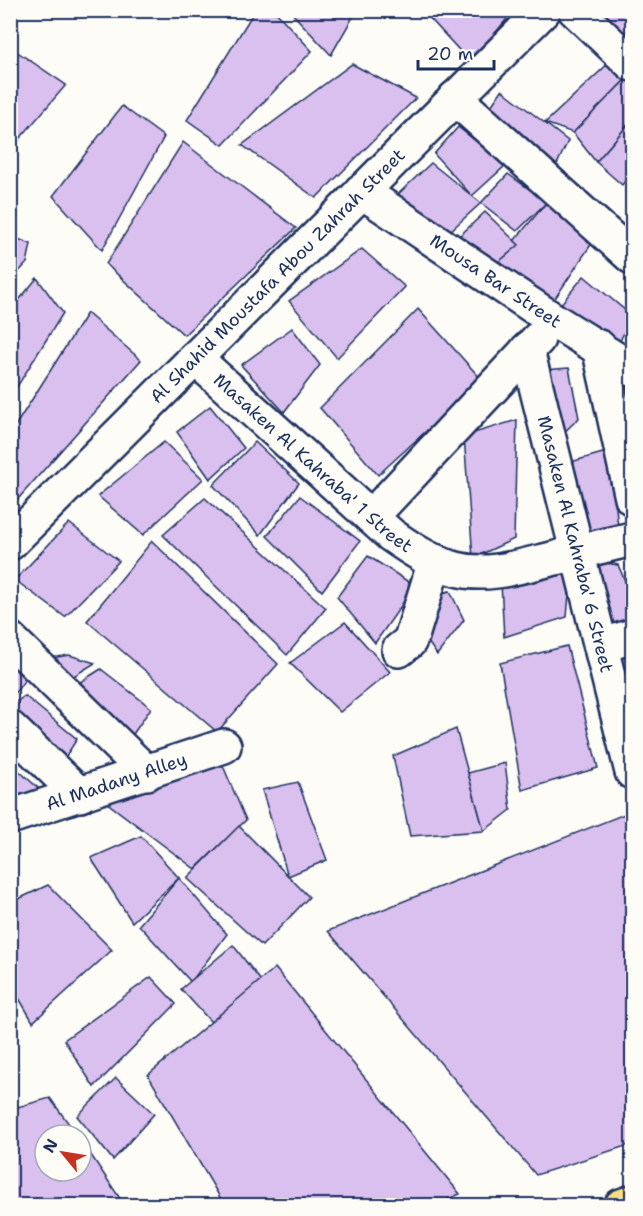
<svg xmlns="http://www.w3.org/2000/svg" width="643" height="1216" viewBox="0 0 643 1216" font-family="'Shantell Sans',sans-serif">
	<style>
		.building { fill: #d9c0ef; stroke: #1b2f5e; stroke-width: 1.5 }
		.lines { fill: none; stroke-linecap: round; stroke-linejoin: round }
		.minor-casing { stroke: #1b2f5e; stroke-width: 38 }
		.major-casing { stroke: #1b2f5e; stroke-width: 38 }
		.minor { stroke: #fdfcf7; stroke-width: 33 }
		.major { stroke: #fedf80; stroke-width: 33 }
		.labels { text-anchor: middle; dominant-baseline: central; stroke-width: 5; stroke-linejoin: round; paint-order: stroke }
		.street-label { font-size: 18px; fill: #1b2f5e; stroke: #fdfcf7 }
	</style>
	<rect width="100%" height="100%" fill="#fdfcf7"/>
	<filter id="ink" filterUnits="userSpaceOnUse"><feTurbulence type="fractalNoise" baseFrequency=".0167" numOctaves="2"/><feDisplacementMap in="SourceGraphic" scale="12" xChannelSelector="R" yChannelSelector="G"/><feConvolveMatrix kernelMatrix="1 2 1 2 8 2 1 2 1" color-interpolation-filters="sRGB"/></filter>
	<g filter="url(#ink)">
		<g class="building">
			<path d="M255,10H274L312,51L223,145L187,120Z"/>
			<path d="M289,10H357L331,55Z"/>
			<path d="M428,10H514L471,63L425,13Z"/>
			<path d="M594,10H632V41L631,45Z"/>
			<path d="M19,53L66,85L10,150V61Z"/>
			<path d="M611,61L630,75L573,133L545,123Z"/>
			<path d="M352,64L416,98L316,198L242,145Z"/>
			<path d="M630,75L632,78V120L596,162L573,133Z"/>
			<path d="M502,90L568,141L543,194L474,131Z"/>
			<path d="M122,106L164,137L102,250L53,196Z"/>
			<path d="M632,120V172L622,185L596,162Z"/>
			<path d="M458,127L506,165L472,196L434,154Z"/>
			<path d="M183,142L296,228L184,335L106,264Z"/>
			<path d="M431,163L481,203L438,242L393,199Z"/>
			<path d="M508,174L547,202L517,231L481,203Z"/>
			<path d="M632,182V198L625,191Z"/>
			<path d="M547,202L592,243L550,306L490,269Z"/>
			<path d="M485,212L519,245L490,269L452,243Z"/>
			<path d="M10,236L31,244L27,263L10,281Z"/>
			<path d="M362,249L405,287L337,358L289,301Z"/>
			<path d="M584,276L632,316L617,347L555,311Z"/>
			<path d="M37,278L63,313L10,398V311Z"/>
			<path d="M418,309L482,380L378,475L320,408Z"/>
			<path d="M87,313L141,360L10,508V434Z"/>
			<path d="M292,328L320,365L284,412L241,365Z"/>
			<path d="M569,368L579,418L558,438L543,370Z"/>
			<path d="M210,406L244,448L210,479L177,432Z"/>
			<path d="M517,420L514,539L473,558L464,436Z"/>
			<path d="M164,442L203,479L143,535L98,496Z"/>
			<path d="M255,442L299,483L260,535L213,485Z"/>
			<path d="M610,451L618,527L581,537L567,463Z"/>
			<path d="M300,496L360,541L322,591L267,536Z"/>
			<path d="M205,498L326,608L287,655L163,535Z"/>
			<path d="M69,523L119,561L65,617L15,580Z"/>
			<path d="M152,541L278,664L217,732L87,621Z"/>
			<path d="M368,556L415,586L375,643L337,597Z"/>
			<path d="M588,560L618,565L632,597V620L596,628Z"/>
			<path d="M571,571L567,617L504,637L501,583Z"/>
			<path d="M450,591L464,620L437,655L402,604Z"/>
			<path d="M345,622L390,672L340,712L290,663Z"/>
			<path d="M567,646L598,768L522,790L500,663Z"/>
			<path d="M632,651V699L616,656Z"/>
			<path d="M10,653L33,670L10,699Z"/>
			<path d="M69,655L95,663L69,679L45,659Z"/>
			<path d="M101,669L151,708L129,740L74,686Z"/>
			<path d="M25,696L77,739L48,784L10,749V706Z"/>
			<path d="M456,729L484,831L410,836L393,756Z"/>
			<path d="M221,761L246,820L195,869L98,796Z"/>
			<path d="M10,763L45,794L10,807Z"/>
			<path d="M505,763L511,810L484,831L468,773Z"/>
			<path d="M298,782L327,860L288,876L262,790Z"/>
			<path d="M632,811V1144L536,1175L328,931Z"/>
			<path d="M239,826L309,897L262,946L187,878Z"/>
			<path d="M141,836L179,878L132,922L91,858Z"/>
			<path d="M179,878L227,934L191,982L139,925Z"/>
			<path d="M48,885L112,950L33,1022L10,983V903Z"/>
			<path d="M233,945L261,981L211,1022L181,989Z"/>
			<path d="M275,968L460,1194L432,1206H225L148,1075Z"/>
			<path d="M151,977L176,1004L94,1087L64,1040Z"/>
			<path d="M116,1078L154,1114L113,1160L77,1116Z"/>
			<path d="M50,1098L77,1135H45V1171H81V1140L125,1206H10V1109Z"/>
		</g>
		<g class="lines">
			<g class="minor-casing">
				<g id="minor">
					<path d="M575,10L632,64"/>
					<path d="M455,98L632,257"/>
					<path id="s1" d="M361,191L555,321L632,369"/>
					<path d="M599,347L632,498"/>
					<path id="s2" d="M527,350L632,772"/>
					<path id="s3" d="M195,358L391,535C411,549 432,563 456,569C489,578 524,565 556,558C581,551 607,545 632,539"/>
					<path d="M371,517L538,339"/>
					<path id="s4" d="M10,543L544,10"/>
					<path d="M10,639L147,773"/>
					<path d="M601,646L632,636"/>
					<path d="M399,650L409,642L412,636L435,561"/>
					<path d="M10,728L80,795"/>
					<path id="s5" d="M10,817L224,746"/>
				</g>
			</g>
			<g class="major-casing">
				<path id="major" d="M621,1206L632,1202"/>
			</g>
			<use href="#minor" class="minor"/>
			<use href="#major" class="major"/>
		</g>
	</g>
	<g class="labels">
		<g class="street-label">
			<text stroke="none"><textPath href="#s4" startOffset="378">Al Shahid Moustafa Abou Zahrah Street</textPath></text>
			<text stroke="none"><textPath href="#s1" startOffset="162">Mousa Bar Street</textPath></text>
			<text stroke="none"><textPath href="#s3" startOffset="158">Masaken Al Kahraba' 1 Street</textPath></text>
			<text stroke="none"><textPath href="#s2" startOffset="200">Masaken Al Kahraba' 6 Street</textPath></text>
			<text stroke="none"><textPath href="#s5" startOffset="112">Al Madany Alley</textPath></text>
		</g>
	</g>
	<rect width="643" height="1216" fill="none" stroke="#fdfcf7" stroke-width="36"/>
	<rect x="18" y="18" width="607" height="1180" fill="none" stroke="#1b2f5e" stroke-width="2" filter="url(#ink)"/>
	<g transform="translate(63 1153) rotate(300)"><circle r="28" fill="#fdfcf7" stroke="#a3aaba" stroke-width="1.5"/>
	<path d="M0-4.5L10 22L0 15L-10 22Z" fill="#c8321e"/>
	<text y="-9" font-size="16" font-weight="bold" text-anchor="middle" fill="#1b2f5e">N</text>
	</g>
	<path d="M418 60v9h76v-9" fill="none" stroke="#1b2f5e" stroke-width="3"/>
	<text x="427" y="60" font-size="18" fill="#1b2f5e" stroke="#fdfcf7" stroke-width="4.5" paint-order="stroke">20 m</text>
</svg>
